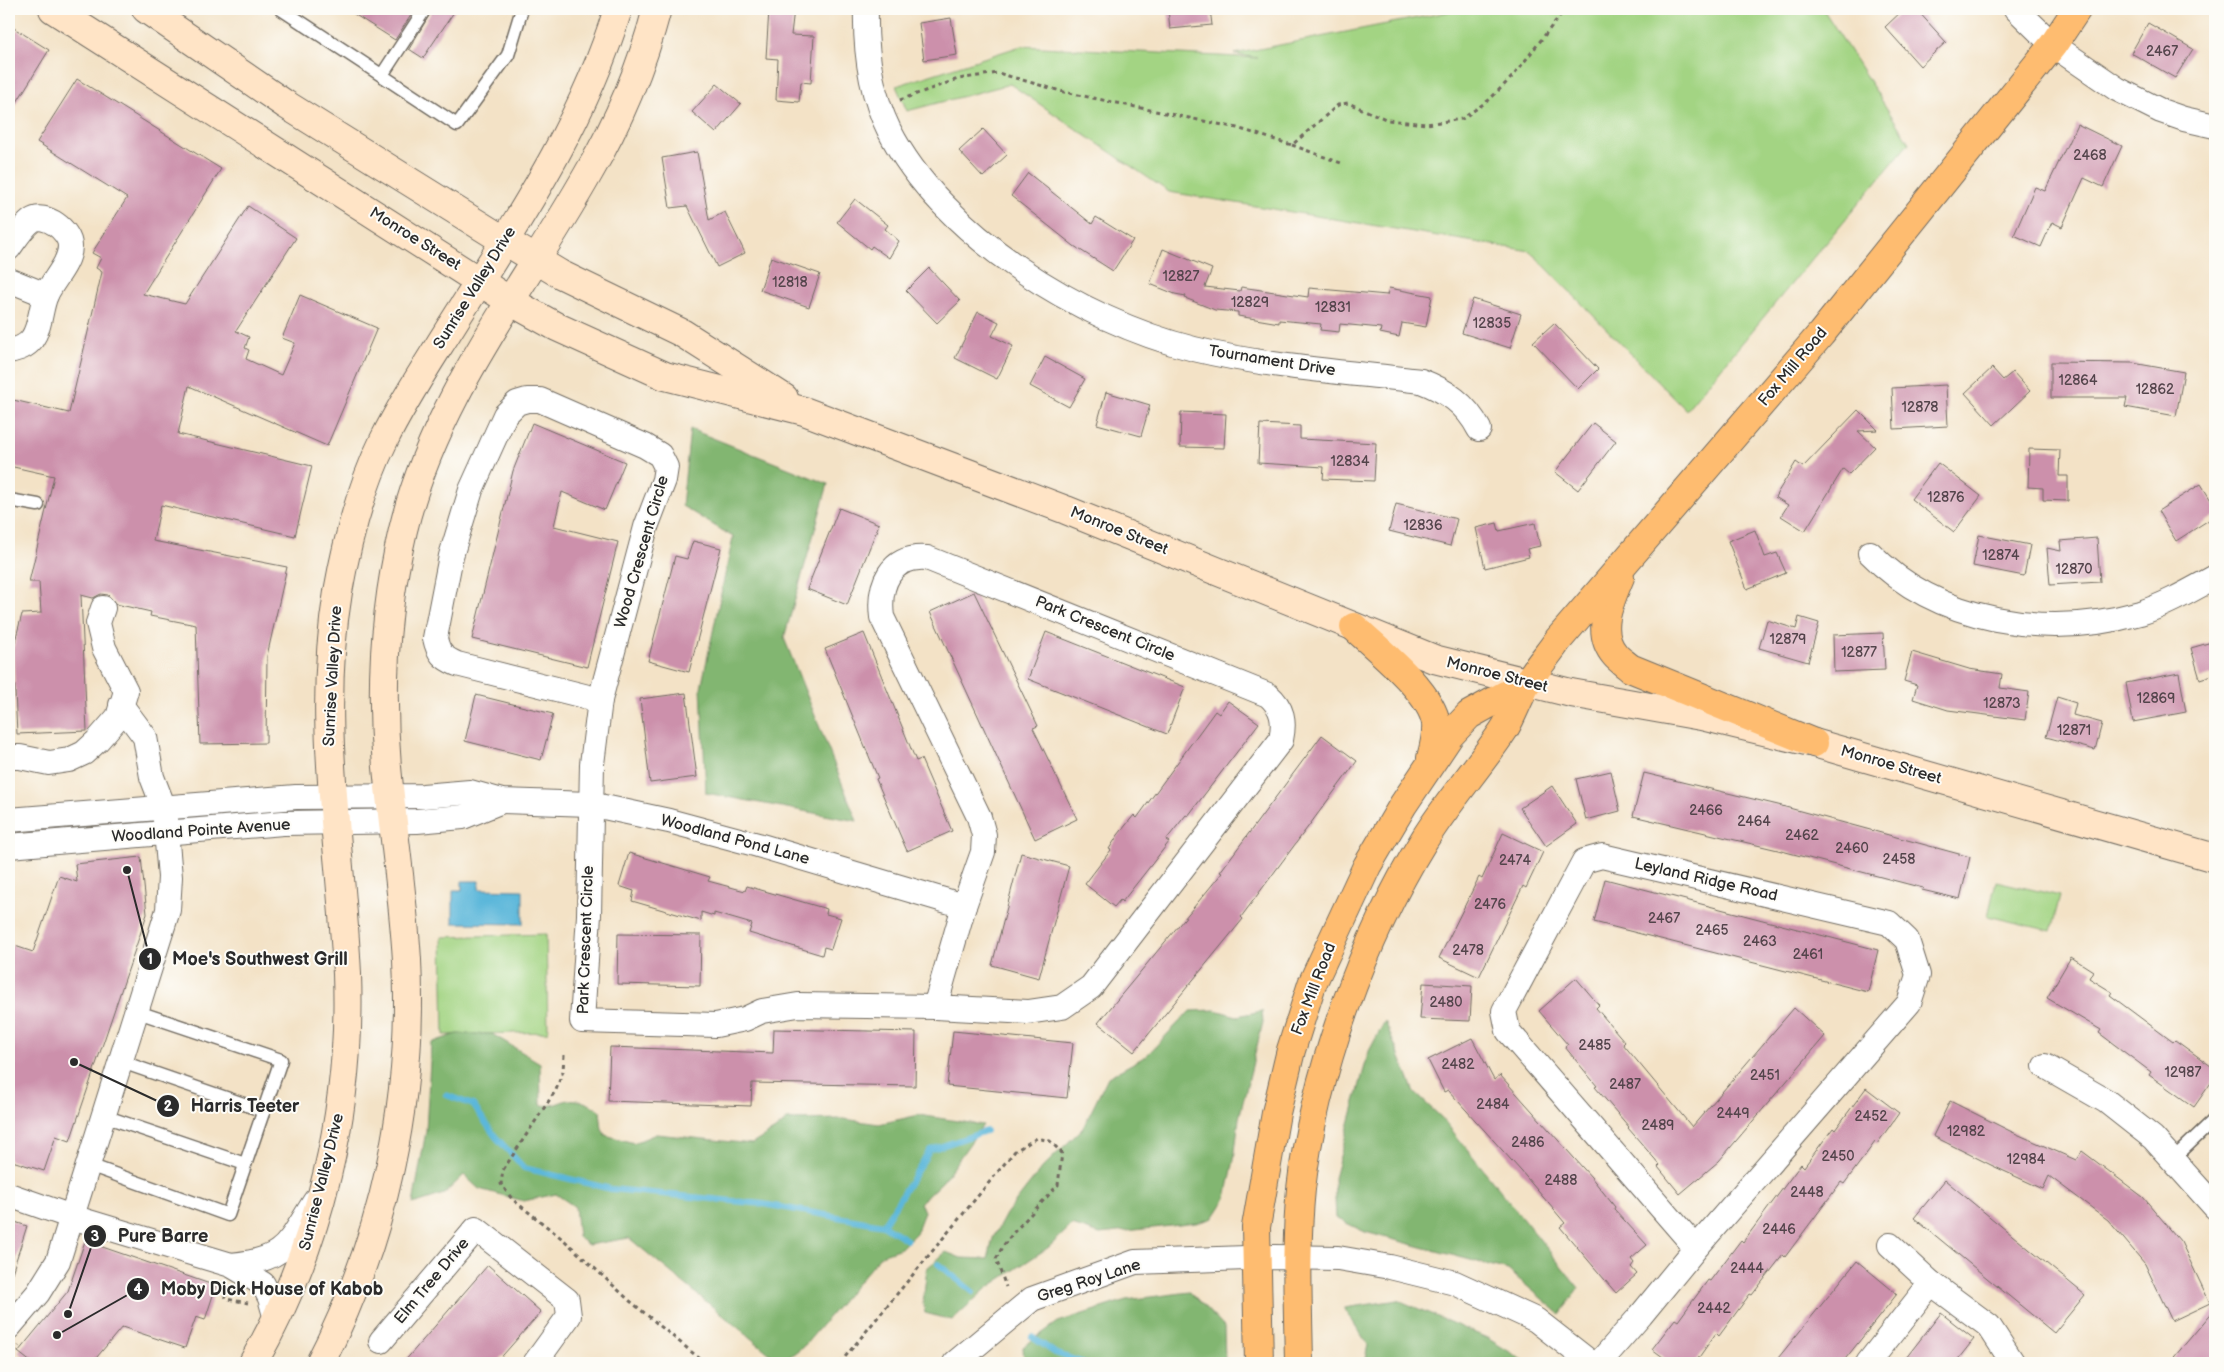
<svg xmlns="http://www.w3.org/2000/svg" width="2224" height="1372" viewBox="0 0 2224 1372" font-family="'Balsamiq Sans',sans-serif">
	<style>
		.green { fill: #a3d483; stroke: #678057 }
		.forest { fill: #82b671; stroke: #56704e }
		.water { fill: #5cb7da; stroke: #447182 }
		.lines { fill: none; stroke-linecap: round; stroke-linejoin: round }
		.stream { stroke: #5cb7da; stroke-width: 6 }
		.building { fill: #cc90ab }
		.lane-casing { stroke: #716b61; stroke-width: 15 }
		.street-casing { stroke: #716b61; stroke-width: 26 }
		.secondary-casing { stroke: #716b61; stroke-width: 30 }
		.primary-casing { stroke: #716b61; stroke-width: 30 }
		.path { stroke: #716b61; stroke-width: 3; stroke-dasharray: 4 4; stroke-linecap: butt }
		.lane { stroke: #fff; stroke-width: 12 }
		.street { stroke: #fff; stroke-width: 24 }
		.secondary { stroke: #ffe4c6; stroke-width: 28 }
		.primary { stroke: #febc70; stroke-width: 28 }
		.labels { text-anchor: middle; dominant-baseline: central; stroke-width: 4; stroke-linejoin: round; paint-order: stroke }
		.number-label { font-size: 14px; fill: #53444b }
		.street-label { font-size: 16px; fill: #2b2b2b; stroke: #fdfcf7 }
		.leader { fill: none; stroke: #2b2b2b; stroke-width: 2 }
		.callout-dot { fill: #2b2b2b; stroke: #fdfcf7; stroke-width: 2 }
		.mark-label { font-size: 15px; text-anchor: middle; font-weight: bold; fill: #fff }
		.callout-label { font-size: 18px; text-anchor: middle; font-weight: bold; fill: #2b2b2b; stroke: #fdfcf7; stroke-width: 4; stroke-linejoin: round; paint-order: stroke }
	</style>
	<rect width="100%" height="100%" fill="#fdfcf7"/>
	<filter id="ink" filterUnits="userSpaceOnUse"><feTurbulence type="fractalNoise" baseFrequency=".02" numOctaves="2"/><feDisplacementMap in="SourceGraphic" scale="10" xChannelSelector="R" yChannelSelector="G"/><feConvolveMatrix kernelMatrix="1 2 1 2 8 2 1 2 1" color-interpolation-filters="sRGB"/></filter>
	<filter id="wash" filterUnits="userSpaceOnUse"><feTurbulence type="fractalNoise" baseFrequency=".0096" numOctaves="4" result="noise"/><feDisplacementMap in="SourceGraphic" scale="20" xChannelSelector="R" yChannelSelector="G"/><feGaussianBlur stdDeviation="1.12" result="paint"/><feColorMatrix in="noise" values="0 0 0 0 0 0 0 0 0 0 0 0 0 0 0 0 0 1.4 0 .05"/><feComposite in="paint" operator="in"/></filter>
	<g filter="url(#wash)">
		<rect width="100%" height="100%" fill="#f3e2c6"/>
		<g class="green">
			<path d="M1463,9H1823L1909,143L1686,410L1530,251L1169,192L1010,84L907,111L896,86L1021,46L1258,58L1234,54Z"/>
			<path d="M1996,881L2060,896L2051,931L1988,916Z"/>
			<path d="M546,934L548,1032L444,1035L442,937Z"/>
		</g>
		<g class="forest">
			<path d="M690,429L828,484L784,638L857,821L706,793L701,688L733,537L682,506Z"/>
			<path d="M1215,1010L1237,1016L1262,1011L1263,1022L1239,1118L1234,1160L1226,1198L1213,1218L1197,1223L1100,1234L1072,1225L1049,1247L987,1288L952,1320L925,1313L923,1303L927,1268L946,1252L961,1258L988,1259L993,1238L1006,1214L1042,1168L1083,1128L1108,1077L1146,1056L1190,1011Z"/>
			<path d="M1385,1021L1414,1092L1442,1118L1579,1288L1560,1314L1508,1270L1365,1232L1336,1218L1334,1178L1369,1051Z"/>
			<path d="M456,1034H492L540,1063L541,1105C555,1107 557,1102 569,1100C578,1098 593,1105 600,1111L602,1129L605,1135L634,1143L656,1134L752,1144L775,1130L787,1120L844,1119L879,1124L919,1115L983,1125L943,1181L920,1203L924,1212L916,1233L901,1248L881,1255L805,1345L781,1363L629,1238L588,1245L578,1237L575,1207L556,1194L524,1201L479,1189L464,1175L444,1194L413,1204L426,1131L431,1043Z"/>
			<path d="M1190,1292L1224,1327L1225,1363H1024L1023,1347L1058,1322L1126,1300Z"/>
			<path d="M1398,1300L1487,1338L1528,1363H1364L1368,1345L1344,1308Z"/>
		</g>
		<path class="water" d="M462,881H479V889L523,890V924L453,923V890H462Z"/>
		<g class="lines">
			<g class="stream">
				<path d="M446,1095L473,1105L495,1136L524,1168L611,1189L763,1204L883,1225L930,1150L986,1131"/>
				<path d="M883,1225L907,1240"/>
				<path d="M938,1264L973,1292"/>
				<path d="M1032,1337L1055,1353L1084,1363"/>
			</g>
		</g>
		<g id="blocks">
			<g class="building">
				<path d="M346,9H415L395,40Z"/>
				<path d="M433,9H456L423,58L409,49Z"/>
				<path d="M769,9H794L791,35L814,36L811,83L801,82L799,102L776,100L778,59L766,58Z"/>
				<path d="M1168,9H1210L1212,25L1170,29Z"/>
				<path d="M1904,9H1916L1946,42L1920,66L1885,27Z"/>
				<path d="M951,18L957,55L924,60L919,23Z"/>
				<path d="M2148,23L2193,49L2175,78L2131,53Z"/>
				<path d="M9,25L49,50L9,115Z"/>
				<path d="M77,79L221,169L143,294L185,304L248,206L296,238L236,331L249,337L245,348L249,350L246,359L281,375L295,343L282,338L300,295L377,328L327,446L189,386L178,434L312,466L295,536L161,505L153,541L287,567L267,656L266,743L200,744L196,625L150,616L151,612L116,604L108,595L101,594L93,598L81,595L87,731L17,734L13,649L22,614L41,613L39,582H29L54,476L9,466V399L69,413L102,272L96,268L101,258L92,253L127,198L37,142Z"/>
				<path d="M717,84L741,104L716,133L692,112Z"/>
				<path d="M2077,124L2122,146L2103,187L2084,178L2062,227L2052,222L2041,247L2014,235L2035,187L2045,191Z"/>
				<path d="M983,129L1007,155L983,177L959,151Z"/>
				<path d="M697,152L709,220L725,212L745,253L717,267L687,206L670,208L662,158Z"/>
				<path d="M1028,173L1092,224L1096,217L1133,240L1113,271L1074,246L1011,196Z"/>
				<path d="M855,199L888,225L885,229L899,241L889,258L872,246L870,249L837,222Z"/>
				<path d="M1163,249L1212,269L1205,287L1240,291L1241,287L1308,297L1309,288L1387,295L1389,288L1432,296L1426,327L1402,323L1399,337L1380,333L1381,328L1340,324L1339,332L1320,330L1321,324L1279,320V323L1238,316V312L1215,310L1185,298L1186,296L1175,294L1150,284Z"/>
				<path d="M771,257L820,274L809,307L760,290Z"/>
				<path d="M929,268L960,301L937,323L906,291Z"/>
				<path d="M1473,299L1521,314L1510,348L1462,333Z"/>
				<path d="M978,312L999,322L992,336L1013,346L997,379L955,358Z"/>
				<path d="M1554,323L1598,369L1578,389L1533,342Z"/>
				<path d="M1045,357L1085,379L1069,407L1030,386Z"/>
				<path d="M2051,362L2133,363L2184,372L2176,416L2125,407L2127,398H2051Z"/>
				<path d="M1992,368L2003,380L2013,372L2030,391L1994,425L1965,393Z"/>
				<path d="M1946,385L1948,426L1894,429L1892,388Z"/>
				<path d="M1106,392L1150,405L1141,436L1097,424Z"/>
				<path d="M1858,410L1878,430L1858,431L1875,447L1849,474L1843,469L1805,531L1781,516L1788,505L1775,497L1796,462L1803,467Z"/>
				<path d="M1181,412L1226,414L1224,448L1180,447Z"/>
				<path d="M532,423L625,462L605,510L562,492L554,526L618,542L587,667L472,639L513,471Z"/>
				<path d="M1593,423L1616,441L1578,490L1555,472Z"/>
				<path d="M1260,424L1300,426V439L1376,443L1374,481L1323,479L1324,467L1258,463Z"/>
				<path d="M2029,449L2060,450L2059,476H2068V501L2043,500V488L2028,487Z"/>
				<path d="M1938,463L1981,496L1954,532L1911,499Z"/>
				<path d="M2201,484L2215,507V516L2176,541L2158,511Z"/>
				<path d="M1396,504L1457,519L1450,546L1389,531Z"/>
				<path d="M839,508L879,524L847,605L807,589Z"/>
				<path d="M1497,523L1499,531L1535,523L1540,546L1527,549L1529,557L1485,568L1476,528Z"/>
				<path d="M1755,530L1765,557L1777,553L1786,573L1747,589L1728,541Z"/>
				<path d="M1979,535L2030,545L2024,576L1973,566Z"/>
				<path d="M2097,538L2100,582L2050,585L2047,548L2061,551L2060,541Z"/>
				<path d="M693,541L721,548L689,672L648,661L675,556L687,559Z"/>
				<path d="M974,592L1038,726L1033,728L1077,819L1035,839L930,612Z"/>
				<path d="M1799,617L1819,623L1808,662L1759,648L1767,620L1796,629Z"/>
				<path d="M1046,632L1185,687L1167,734L1028,679Z"/>
				<path d="M864,633L916,761L921,759L952,831L907,851L876,779L878,778L825,649Z"/>
				<path d="M1883,633L1885,670L1834,672L1833,635Z"/>
				<path d="M2215,641V674L2200,679L2191,648Z"/>
				<path d="M1912,652L1969,669L2002,674L2000,688L2029,692L2025,720L1948,710L1913,699L1917,685L1904,681Z"/>
				<path d="M2179,673L2186,712L2133,722L2126,683Z"/>
				<path d="M686,693L697,777L650,783L640,699Z"/>
				<path d="M476,695L553,714L541,760L465,741Z"/>
				<path d="M2057,697L2076,703L2073,715L2102,723L2095,750L2046,737Z"/>
				<path d="M1228,701L1259,723L1188,816L1186,815L1166,840L1169,842L1148,869L1122,902L1120,900L1114,907L1085,884L1111,850L1109,849L1118,835L1134,815L1137,818L1215,711L1219,714Z"/>
				<path d="M1322,735L1357,761L1241,917L1243,919L1134,1052L1098,1023L1222,873L1220,872Z"/>
				<path d="M1611,771L1620,811L1586,820L1576,779Z"/>
				<path d="M1644,773L1778,805L1970,857L1960,899L1922,890L1923,888L1778,850L1633,816Z"/>
				<path d="M1552,786L1577,824L1546,846L1520,808Z"/>
				<path d="M1503,833L1543,852L1526,888L1523,886L1479,977L1439,958L1479,877L1482,879Z"/>
				<path d="M629,853L710,877L708,881L745,891L747,886L827,909L826,914L841,918L831,949L824,947L822,955L749,933L752,924L714,913V916L701,912V921L632,901L634,891L619,886Z"/>
				<path d="M1021,853L1069,866L1039,978L992,965Z"/>
				<path d="M141,857L147,914L70,1141L56,1136L44,1171L9,1160V944L33,952L59,876L77,882L75,864Z"/>
				<path d="M1605,879L1878,950L1868,992L1594,922Z"/>
				<path d="M618,934L701,935L700,986L617,984Z"/>
				<path d="M2071,957L2093,971L2089,978L2112,992L2110,995L2173,1042L2175,1040L2215,1069V1077L2194,1107L2149,1075L2151,1072L2099,1033L2101,1030L2047,998Z"/>
				<path d="M1576,978L1599,1005L1596,1008L1625,1042L1623,1044L1692,1127L1794,1008L1825,1036L1719,1161L1680,1194L1658,1167L1660,1165L1628,1128L1629,1127L1595,1087L1597,1086L1565,1047L1568,1045L1539,1011Z"/>
				<path d="M1423,983L1472,986L1470,1021L1420,1019Z"/>
				<path d="M774,1029L916,1032L915,1086L752,1083L751,1106L608,1101L610,1047L773,1053Z"/>
				<path d="M953,1031L1073,1043L1067,1098L947,1086Z"/>
				<path d="M1472,1038L1494,1080L1500,1075L1591,1177L1615,1207L1614,1209L1647,1245L1631,1259L1634,1263L1631,1267L1637,1274L1616,1293L1560,1227L1565,1223L1521,1171L1448,1090L1444,1092L1428,1060Z"/>
				<path d="M1866,1088L1899,1113L1877,1144L1875,1142L1844,1184L1841,1182L1785,1257L1783,1255L1752,1295L1750,1294L1719,1336L1716,1333L1695,1363H1671L1652,1349L1675,1319L1678,1321L1708,1280L1710,1281L1741,1240L1743,1242L1801,1164L1804,1167L1833,1128L1835,1130Z"/>
				<path d="M1950,1101L2010,1131L2076,1160L2082,1151L2143,1197L2181,1242L2210,1303L2172,1321L2145,1264L2108,1220L2049,1176L2043,1189L1993,1166L1933,1136Z"/>
				<path d="M1945,1180L2085,1295L2054,1333L1914,1218Z"/>
				<path d="M9,1220L27,1226L12,1273H9Z"/>
				<path d="M85,1241L216,1286L205,1320L196,1317L185,1348L122,1327L92,1363H32L18,1352L68,1291Z"/>
				<path d="M1857,1261L1897,1294L1842,1363H1774Z"/>
				<path d="M488,1265L541,1312L496,1363H403Z"/>
				<path d="M2215,1309V1363H2169Z"/>
				<path d="M1941,1313L1974,1339L1955,1363H1902Z"/>
			</g>
		</g>
	</g>
	<g filter="url(#ink)">
		<use href="#blocks" fill-opacity="0" stroke="#716b61" stroke-width="1"/>
		<g class="lines">
			<g class="lane-casing">
				<g id="lane">
					<path d="M281,9L457,125L508,55L522,9"/>
					<path d="M382,75L425,9"/>
					<path d="M9,500L38,505"/>
					<path d="M122,1062L264,1111"/>
					<path d="M104,1116L245,1164"/>
					<path d="M2173,1159L2215,1119"/>
					<path d="M89,1165L228,1215L281,1060L138,1012"/>
				</g>
			</g>
			<g class="street-casing">
				<g id="street">
					<path d="M866,9C865,50 870,92 889,130C942,235 1081,321 1194,349C1268,367 1346,372 1421,381C1447,391 1466,404 1479,429"/>
					<path d="M2016,9L2053,45L2117,89L2161,111L2184,119L2215,126"/>
					<path d="M9,248C15,240 22,228 31,221C45,211 70,231 70,246C70,264 53,279 46,295C40,309 41,326 32,339C26,347 18,349 9,351"/>
					<path d="M9,280L46,295"/>
					<path d="M527,400H540L645,446L660,455L666,467L664,480L646,527L600,700L457,664C443,658 438,653 435,638L451,556L471,490L505,415L517,403Z"/>
					<path d="M1870,553C1938,623 2048,639 2140,613C2166,605 2191,590 2215,577"/>
					<path d="M600,700L592,764L589,915L582,1021L716,1025L745,1019L762,1011L798,1005L935,1007L1028,1012L1062,1007L1091,987L1281,740C1285,721 1283,708 1268,695L927,558C890,555 878,585 882,617L979,817L984,835L983,852L964,906L935,1007"/>
					<path d="M9,757H20L49,763L69,760L84,753L97,741L118,717L126,691L104,648L98,623L103,608"/>
					<path d="M9,820L296,797L423,796L470,792L502,801L590,804L669,821L758,845L964,906"/>
					<path d="M9,846L283,823L417,821L463,817L502,801"/>
					<path d="M2045,1066L2106,1101L2153,1138L2215,1207"/>
					<path d="M9,1195L72,1217L231,1265L263,1284L270,1298L276,1319"/>
					<path d="M1890,1245L1931,1283"/>
					<path d="M231,1265C287,1260 287,1244 315,1201"/>
					<path d="M9,1327L38,1293L58,1261L168,910L170,877L164,808L152,777L145,737L121,705"/>
					<path d="M381,1341L476,1229L567,1300L569,1316L535,1363"/>
					<path d="M955,1363L1032,1299L1135,1262L1274,1257L1338,1258L1390,1267L1455,1283L1536,1320L1591,1363"/>
					<path d="M1599,1363L1641,1315L1696,1248L1909,1003L1918,975L1907,940L1889,923L1602,856L1584,861L1504,1011L1508,1031L1696,1248"/>
					<path d="M1868,1363L1931,1283L1989,1326L2013,1363"/>
				</g>
			</g>
			<g class="secondary-casing">
				<g id="secondary">
					<path d="M53,9L510,301L557,327L665,376L804,411L1066,510L1434,659L1571,693L1701,716L1814,743L2215,858"/>
					<path d="M146,9L285,104L505,241L560,274L682,333L784,398"/>
					<path d="M253,1363C320,1246 352,1109 347,974C341,845 316,722 338,592C347,541 361,487 384,440C403,401 427,365 450,328C514,226 583,125 618,9"/>
					<path d="M320,1363C384,1239 414,1100 407,960C403,895 393,831 387,767C380,689 385,606 403,530C435,397 522,291 588,174C618,123 642,66 657,9"/>
				</g>
			</g>
			<g class="primary-casing">
				<g id="primary">
					<path d="M1620,577C1610,601 1595,632 1615,655C1619,660 1626,664 1630,668L1814,743"/>
					<path d="M1354,627C1378,650 1431,691 1436,723C1437,735 1434,747 1431,758"/>
					<path d="M1259,1363L1256,1227L1276,1113L1291,1050L1312,984L1367,866L1403,805L1450,735L1469,715L1527,683"/>
					<path d="M1299,1363C1298,1305 1295,1247 1301,1189C1314,1074 1363,939 1424,840C1448,801 1480,766 1505,728C1513,714 1518,699 1526,685C1535,669 1548,655 1558,640L1821,334L2053,45L2077,9"/>
				</g>
			</g>
			<g class="path">
				<path d="M900,100L958,79L998,73L1064,92L1237,128L1292,145L1338,105L1348,103L1388,120L1426,124L1462,119L1489,100L1514,75L1565,9"/>
				<path d="M1292,145L1341,163"/>
				<path d="M564,1055L563,1071L556,1090L503,1170L501,1184L512,1199L565,1241L630,1301L705,1363"/>
				<path d="M212,1284L220,1288L227,1299L248,1303"/>
				<path d="M9,1359L19,1346"/>
				<path d="M840,1363L1015,1151L1037,1138L1050,1141L1062,1153L1058,1185L1014,1232L1003,1246L996,1259L1006,1287"/>
			</g>
			<use href="#lane" class="lane"/>
			<use href="#street" class="street"/>
			<use href="#secondary" class="secondary"/>
			<use href="#primary" class="primary"/>
		</g>
	</g>
	<g class="labels">
		<g class="number-label">
			<text x="2162" y="51">2467</text>
			<text x="2090" y="155">2468</text>
			<text x="1181" y="276">12827</text>
			<text x="790" y="282">12818</text>
			<text x="1250" y="302">12829</text>
			<text x="1333" y="307">12831</text>
			<text x="1492" y="323">12835</text>
			<text x="2078" y="380">12864</text>
			<text x="2155" y="389">12862</text>
			<text x="1920" y="407">12878</text>
			<text x="1350" y="461">12834</text>
			<text x="1946" y="497">12876</text>
			<text x="1423" y="525">12836</text>
			<text x="2001" y="555">12874</text>
			<text x="2074" y="569">12870</text>
			<text x="1788" y="639">12879</text>
			<text x="1859" y="652">12877</text>
			<text x="2156" y="698">12869</text>
			<text x="2002" y="703">12873</text>
			<text x="2074" y="730">12871</text>
			<text x="1706" y="810">2466</text>
			<text x="1754" y="821">2464</text>
			<text x="1802" y="835">2462</text>
			<text x="1852" y="848">2460</text>
			<text x="1899" y="859">2458</text>
			<text x="1515" y="860">2474</text>
			<text x="1490" y="904">2476</text>
			<text x="1664" y="918">2467</text>
			<text x="1712" y="930">2465</text>
			<text x="1760" y="941">2463</text>
			<text x="1468" y="950">2478</text>
			<text x="1808" y="954">2461</text>
			<text x="1446" y="1002">2480</text>
			<text x="1595" y="1045">2485</text>
			<text x="1458" y="1064">2482</text>
			<text x="2183" y="1072">12987</text>
			<text x="1765" y="1075">2451</text>
			<text x="1625" y="1084">2487</text>
			<text x="1493" y="1104">2484</text>
			<text x="1733" y="1113">2449</text>
			<text x="1871" y="1116">2452</text>
			<text x="1658" y="1125">2489</text>
			<text x="1966" y="1131">12982</text>
			<text x="1528" y="1142">2486</text>
			<text x="1838" y="1156">2450</text>
			<text x="2026" y="1159">12984</text>
			<text x="1561" y="1180">2488</text>
			<text x="1807" y="1192">2448</text>
			<text x="1779" y="1229">2446</text>
			<text x="1747" y="1268">2444</text>
			<text x="1714" y="1308">2442</text>
		</g>
		<g class="street-label">
			<text transform="translate(415 239) rotate(32)">Monroe Street</text>
			<text transform="translate(475 288) rotate(-58)">Sunrise Valley Drive</text>
			<text transform="translate(1272 361) rotate(9)">Tournament Drive</text>
			<text transform="translate(1793 367) rotate(-50)">Fox Mill Road</text>
			<text transform="translate(1119 531) rotate(22)">Monroe Street</text>
			<text transform="translate(642 552) rotate(-74)">Wood Crescent Circle</text>
			<text transform="translate(1105 629) rotate(22)">Park Crescent Circle</text>
			<text transform="translate(1497 675) rotate(14)">Monroe Street</text>
			<text transform="translate(333 676) rotate(-87)">Sunrise Valley Drive</text>
			<text transform="translate(1891 765) rotate(16)">Monroe Street</text>
			<text transform="translate(201 831) rotate(-4)">Woodland Pointe Avenue</text>
			<text transform="translate(735 840) rotate(15)">Woodland Pond Lane</text>
			<text transform="translate(1706 880) rotate(13)">Leyland Ridge Road</text>
			<text transform="translate(586 940) rotate(-88)">Park Crescent Circle</text>
			<text transform="translate(1314 989) rotate(-69)">Fox Mill Road</text>
			<text transform="translate(322 1182) rotate(-76)">Sunrise Valley Drive</text>
			<text transform="translate(432 1281) rotate(-50)">Elm Tree Drive</text>
			<text transform="translate(1089 1281) rotate(-18)">Greg Roy Lane</text>
		</g>
	</g>
	<path class="leader" d="M127 870L150 959M74 1062L168 1106M68 1314L95 1236M57 1335L138 1289"/>
	<g class="callout-dot">
		<circle cx="127" cy="870" r="5"/>
		<circle cx="74" cy="1062" r="5"/>
		<circle cx="68" cy="1314" r="5"/>
		<circle cx="57" cy="1335" r="5"/>
		<circle cx="150" cy="959" r="12"/>
		<circle cx="168" cy="1106" r="12"/>
		<circle cx="95" cy="1236" r="12"/>
		<circle cx="138" cy="1289" r="12"/>
	</g>
	<g class="mark-label">
		<text x="150" y="964">1</text>
		<text x="168" y="1111">2</text>
		<text x="95" y="1241">3</text>
		<text x="138" y="1294">4</text>
	</g>
	<g class="callout-label">
		<text x="260" y="965">Moe's Southwest Grill</text>
		<text x="245" y="1112">Harris Teeter</text>
		<text x="163" y="1242">Pure Barre</text>
		<text x="272" y="1295">Moby Dick House of Kabob</text>
	</g>
	<rect width="2224" height="1372" fill="none" stroke="#fdfcf7" stroke-width="30"/>
</svg>
